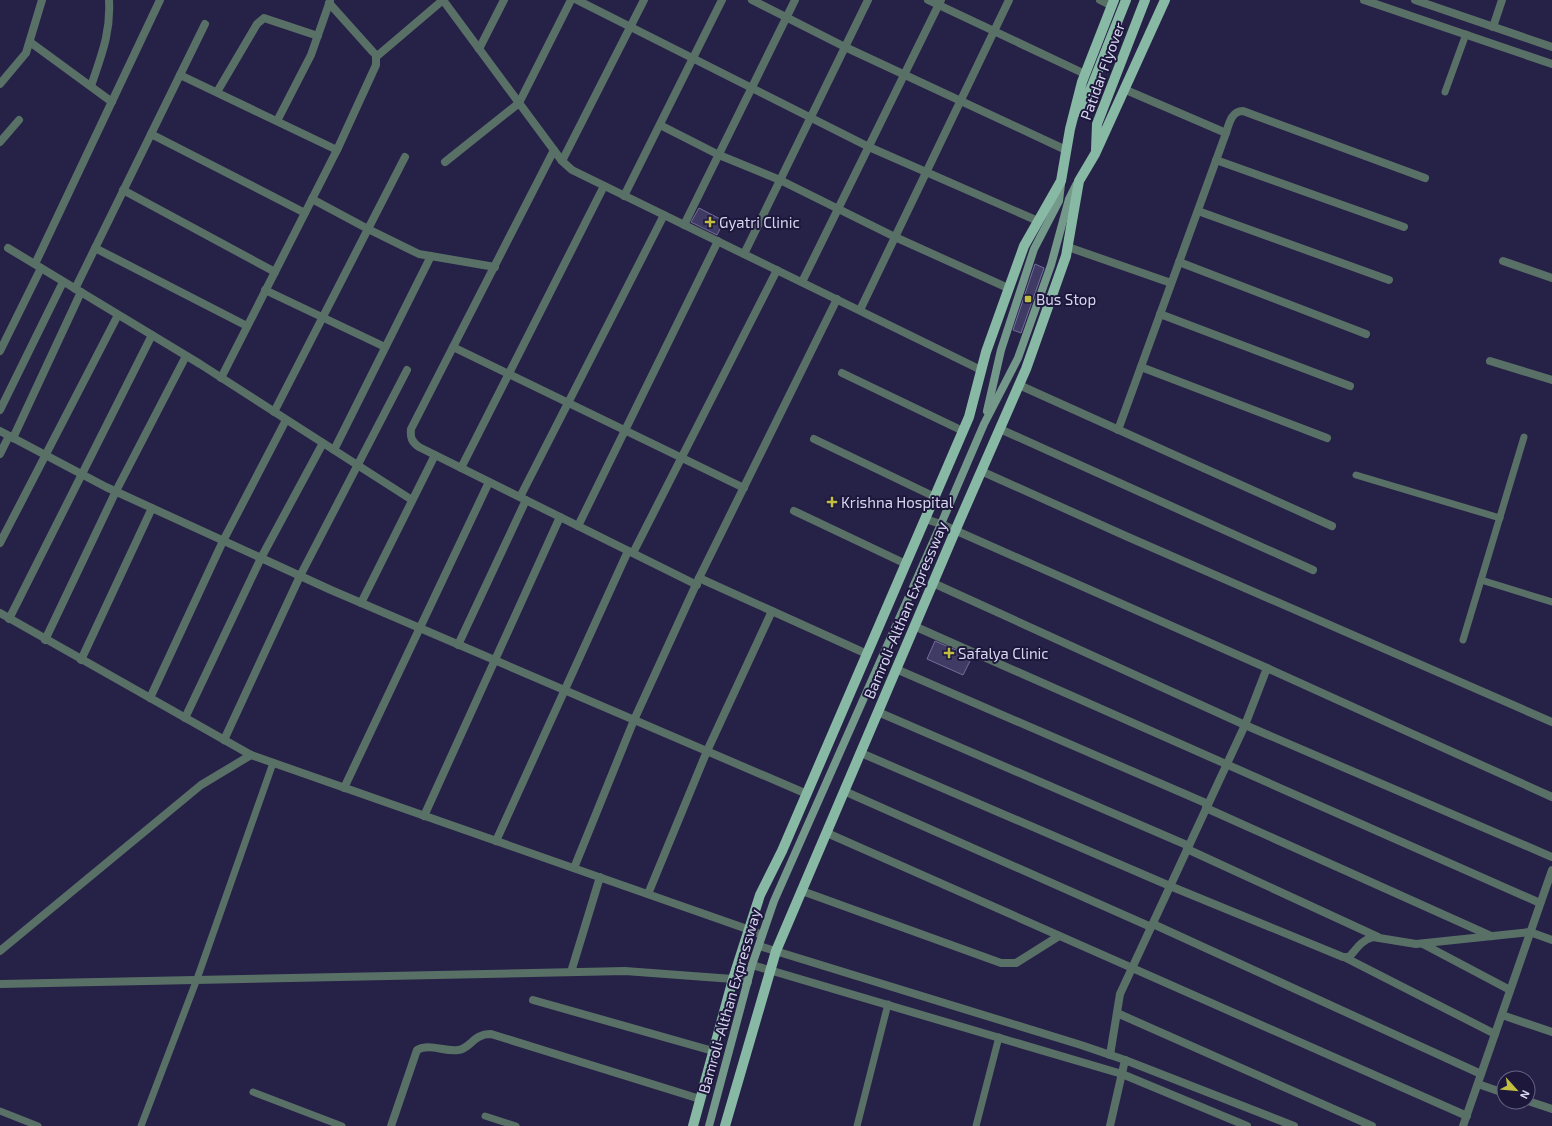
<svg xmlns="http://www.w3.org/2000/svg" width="1552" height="1126" viewBox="0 0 1552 1126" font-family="'Exo 2',sans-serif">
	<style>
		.building { fill: #3f3b64; stroke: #726e9b }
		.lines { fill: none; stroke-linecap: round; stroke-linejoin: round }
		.service { stroke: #597066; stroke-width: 7 }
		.minor { stroke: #597066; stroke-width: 8 }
		.tertiary { stroke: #597066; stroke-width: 8 }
		.secondary { stroke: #74998a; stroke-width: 8 }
		.primary { stroke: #88b9a5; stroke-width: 10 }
		.poi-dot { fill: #c1be40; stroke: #1d173c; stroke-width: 1.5 }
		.labels { text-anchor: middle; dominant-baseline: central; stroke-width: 4; stroke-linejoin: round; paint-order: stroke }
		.street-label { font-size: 15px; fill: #d7d6ef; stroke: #1d173c }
		.poi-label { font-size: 15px; fill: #d7d6ef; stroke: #1d173c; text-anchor: start }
	</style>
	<rect width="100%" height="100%" fill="#262147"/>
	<g class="building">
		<path d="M699,208L724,221L717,235L691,222Z"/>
		<path d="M1035,264L1044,268L1021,333L1013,330Z"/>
		<path d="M935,641L972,657L963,675L927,659Z"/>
	</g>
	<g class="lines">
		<g class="service">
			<path d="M1445,92L1466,34"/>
			<path d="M1356,475L1500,518"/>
			<path d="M1481,580L1552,602"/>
			<path d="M1463,640L1524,437"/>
			<path d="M253,1092L342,1126"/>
			<path d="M0,1111L38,1126"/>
			<path d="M485,1116L516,1126"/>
			<path d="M141,1126L197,979L273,763"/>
			<path d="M857,1126L888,1004"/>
			<path d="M976,1126L999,1037"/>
		</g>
		<g class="minor">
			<path d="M443,0L562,161L572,170L981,370"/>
			<path d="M577,0L869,147L1038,221"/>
			<path d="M752,0L845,47L1066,150"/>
			<path d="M928,0L1085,74"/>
			<path d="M1100,0L1112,6"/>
			<path d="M1493,27L1502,0"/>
			<path d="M30,42L112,102"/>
			<path d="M479,49L504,0"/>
			<path d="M376,57L443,0"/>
			<path d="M180,75L337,150"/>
			<path d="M0,84L26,53L42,0"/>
			<path d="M91,86C101,56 111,33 109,0"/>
			<path d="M1126,90L1226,133"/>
			<path d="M217,92L257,24L264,18L318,36"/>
			<path d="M277,121L311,55L330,1"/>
			<path d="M660,125L719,155L780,180L895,237L1008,288"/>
			<path d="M151,134L305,213"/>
			<path d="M0,142L19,120"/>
			<path d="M554,150L411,429C410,438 412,442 419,447L697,585"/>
			<path d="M1216,160L1404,227"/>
			<path d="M562,161L644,0"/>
			<path d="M445,162L519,103L571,0"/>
			<path d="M123,190L275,272"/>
			<path d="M624,196L722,0"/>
			<path d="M312,199L368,229L419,254L495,267"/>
			<path d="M1198,211L1389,280"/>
			<path d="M684,225L795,0"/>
			<path d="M1068,247L1171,283"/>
			<path d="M8,248L200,364L412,500"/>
			<path d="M95,248L247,326"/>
			<path d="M744,254L868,0"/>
			<path d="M1503,261L1552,278"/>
			<path d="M1179,262L1366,334"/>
			<path d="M35,264L160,0"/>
			<path d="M802,282L941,0"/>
			<path d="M75,289L205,24"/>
			<path d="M265,290L385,347"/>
			<path d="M860,310L1009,0"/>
			<path d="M1160,314L1350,386"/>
			<path d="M453,347L744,488"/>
			<path d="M0,351L41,268"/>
			<path d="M1490,361L1552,380"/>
			<path d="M1141,367L1327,438"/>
			<path d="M842,373L963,431"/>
			<path d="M221,378L337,150L376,65V55L373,52L329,3"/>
			<path d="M1019,385L1332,526"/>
			<path d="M0,410L63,282"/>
			<path d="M274,412L405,157"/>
			<path d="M1000,429L1313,570"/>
			<path d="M1118,430L1226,133C1229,124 1231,111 1243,111L1425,178"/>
			<path d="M0,431L106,487L331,590L807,794"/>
			<path d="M13,438L81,292"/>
			<path d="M814,439L935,497"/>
			<path d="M334,450L431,256"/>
			<path d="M0,454L9,436"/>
			<path d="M461,468L604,186"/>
			<path d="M981,471L1128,537L1552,722"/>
			<path d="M520,497L664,215"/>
			<path d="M794,511L906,564"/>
			<path d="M578,526L718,241"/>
			<path d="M0,543L118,315"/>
			<path d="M633,553L777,270"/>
			<path d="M699,578L867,654"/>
			<path d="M933,583L1245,725L1552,857"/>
			<path d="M361,603L435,455"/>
			<path d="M0,613L251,755L750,930L762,935"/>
			<path d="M9,619L152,335"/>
			<path d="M914,626L1540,903"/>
			<path d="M45,640L116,491L186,356"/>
			<path d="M458,645L526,500"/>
			<path d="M81,660L152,508"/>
			<path d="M896,669L1208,804"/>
			<path d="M150,698L223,541L286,420"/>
			<path d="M878,712L1189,846"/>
			<path d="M185,718L261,558L323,443"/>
			<path d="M224,740L300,576L407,370"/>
			<path d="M861,753L1170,886L1343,957H1349C1357,949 1360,941 1373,937L1416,944L1530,932L1552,940"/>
			<path d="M344,788L489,482"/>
			<path d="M844,791L1151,927"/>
			<path d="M1206,808L1491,936"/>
			<path d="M424,816L560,517"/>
			<path d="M827,833L1467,1116"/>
			<path d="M496,841L628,551"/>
			<path d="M1187,849L1378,937"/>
			<path d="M574,868L634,720L699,578L837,299"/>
			<path d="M802,891L1001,963H1016L1059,936"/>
			<path d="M648,894L707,751L772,611"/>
			<path d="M1153,924L1481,1074"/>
			<path d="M1423,944L1510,990"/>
			<path d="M0,951L201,785L251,755"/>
			<path d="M1346,958L1495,1034"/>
			<path d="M571,972L600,877"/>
			<path d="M0,984L625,971L733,979L748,982"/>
			<path d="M533,1000L713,1051"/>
			<path d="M1117,1013L1372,1126"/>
			<path d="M1502,1015L1552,1032"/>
			<path d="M1110,1055L1120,994L1245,725L1267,668"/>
			<path d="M1478,1084L1504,1093"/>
			<path d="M1528,1101L1552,1109"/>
			<path d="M391,1126L417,1050C430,1043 444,1052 458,1050C471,1049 472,1034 491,1034L700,1099"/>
			<path d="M1110,1126L1125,1060"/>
			<path d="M1463,1126L1552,870"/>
		</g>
		<g class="tertiary">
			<path d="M1364,0L1552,64"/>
			<path d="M1415,0L1552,47"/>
			<path d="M925,519L941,524L1267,668L1552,797"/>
			<path d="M759,946L1081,1045L1125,1060L1294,1126"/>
			<path d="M752,965L1122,1074L1247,1126"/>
		</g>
		<g class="secondary">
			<path d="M987,411L1001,350L1034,249L1059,201L1061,184"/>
			<path d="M709,1126L752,965L774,901L941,524L984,424L1018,358L1051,265L1069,199L1076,185"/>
		</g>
		<g class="primary">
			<path d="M1079,112L1091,88L1126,0"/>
			<path d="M1096,150L1097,124L1145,0"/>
			<path d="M693,1126L733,979L760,895L782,851L969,417L986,352L1024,246L1061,181L1070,129L1082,82L1114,0"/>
			<path d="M725,1126L776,951L959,522L1026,369L1066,256L1079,181L1095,154L1165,0"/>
		</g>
	</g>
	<g class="poi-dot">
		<path d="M708 216h4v4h4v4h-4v4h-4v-4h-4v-4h4z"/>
		<rect x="1024" y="295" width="8" height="8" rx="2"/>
		<path d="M830 496h4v4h4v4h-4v4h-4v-4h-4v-4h4z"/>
		<path d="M947 647h4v4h4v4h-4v4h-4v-4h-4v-4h4z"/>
	</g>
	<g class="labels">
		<g class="street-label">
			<text transform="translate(1102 71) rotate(-70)">Patidar Flyover</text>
			<text transform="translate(905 610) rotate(-67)">Bamroli-Althan Expressway</text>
			<text transform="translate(729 1001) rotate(-74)">Bamroli-Althan Expressway</text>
		</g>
		<g class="poi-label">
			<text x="719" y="222">Gyatri Clinic</text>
			<text x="1036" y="299">Bus Stop</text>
			<text x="841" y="502">Krishna Hospital</text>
			<text x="958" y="653">Safalya Clinic</text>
		</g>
	</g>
	<g transform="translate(1516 1090) rotate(117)"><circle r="19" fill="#1d173c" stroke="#676384"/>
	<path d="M0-3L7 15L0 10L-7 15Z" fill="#c1be40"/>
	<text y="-6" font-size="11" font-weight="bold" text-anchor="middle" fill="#d7d6ef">N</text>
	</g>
</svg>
